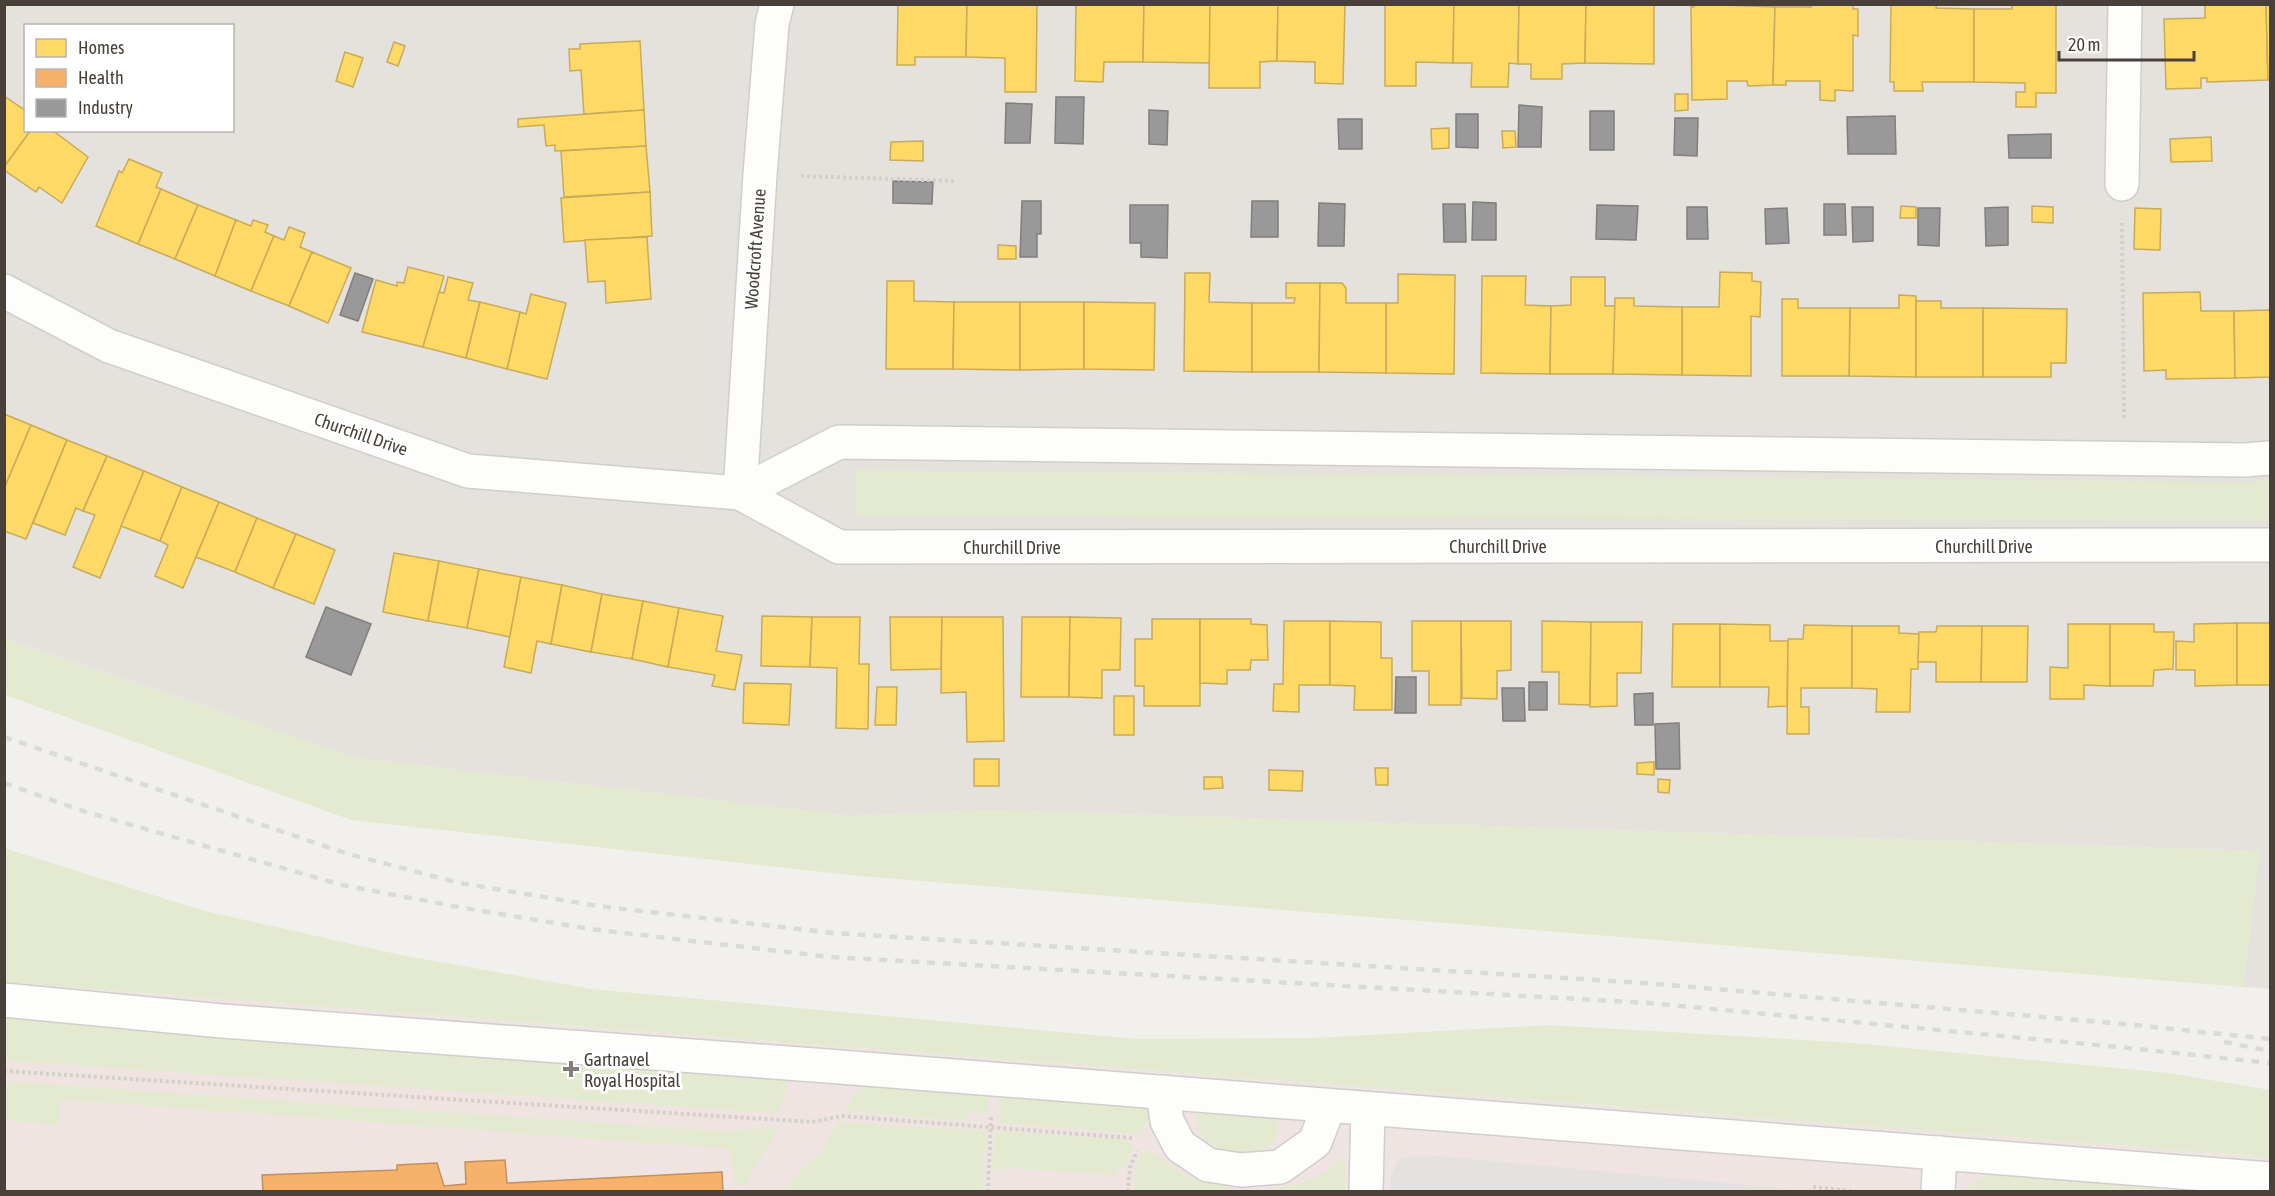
<svg xmlns="http://www.w3.org/2000/svg" width="2275" height="1196" viewBox="0 0 2275 1196" font-family="'Asap Condensed',sans-serif">
	<style>
		.residential { fill: #e5e1dc; fill-rule: evenodd }
		.medical { fill: #f0e4e3 }
		.green { fill: #e3ead0 }
		.parking { fill: #e4e1de }
		.homes { fill: #ffd966; stroke: #c8ab58; stroke-width: 1.5 }
		.health { fill: #f6b26b; stroke: #c2905c; stroke-width: 1.5 }
		.industry { fill: #999; stroke: #817e7c; stroke-width: 1.5 }
		.lines { fill: none; stroke-linecap: round; stroke-linejoin: round }
		.minor-casing { stroke: #d0cecb; stroke-width: 36 }
		.path { stroke: #d2d0cb; stroke-width: 4; stroke-dasharray: 3 3; stroke-linecap: butt }
		.minor { stroke: #fdfdfc; stroke-width: 33 }
		.rail { stroke: #dadad9; stroke-width: 4.5; stroke-dasharray: 8 8; stroke-linecap: butt }
		.poi-dot { fill: #847e78; stroke: #fff; stroke-width: 2 }
		.labels { text-anchor: middle; dominant-baseline: central; stroke-width: 6; stroke-linejoin: round; paint-order: stroke }
		.street-label { font-size: 18px; fill: #484039; stroke: #fff }
		.poi-label { font-size: 18px; fill: #484039; stroke: #fff; text-anchor: start }
	</style>
	<rect width="100%" height="100%" fill="#f2f0ed"/>
	<path class="residential" d="M5,5H2270V989L2233,986L2260,851L990,810L851,816L357,758L5,639ZM26,26H232V130H26Z"/>
	<path class="medical" d="M4,982L2270,1157V1191H5Z"/>
	<g class="green">
		<path d="M855,470L2247,482L2270,480V521L857,516Z"/>
		<path d="M4,639L357,758L851,816L990,810L2260,851L2244,987L860,876L351,820L5,695Z"/>
		<path d="M4,848L201,910L396,954L591,989L1137,1039L1314,1038L1550,1025L1854,1043L2168,1073L2270,1090V1157L5,982Z"/>
		<path d="M4,1017L439,1053L788,1078L785,1096L777,1113L11,1061H5Z"/>
		<path d="M4,1081L731,1132L779,1125C770,1148 756,1163 745,1185L734,1186L731,1149L59,1099L60,1125L5,1120Z"/>
		<path d="M871,1085L988,1092L987,1114L968,1112V1121L846,1111C854,1097 855,1090 871,1085Z"/>
		<path d="M999,1093L1142,1105L1153,1119L1145,1124L1140,1134L998,1123Z"/>
		<path d="M1196,1106L1278,1114C1278,1121 1279,1131 1277,1137C1263,1163 1207,1156 1199,1129C1196,1122 1197,1113 1196,1106Z"/>
		<path d="M838,1122L986,1131L983,1191H784L789,1182L822,1151Z"/>
		<path d="M999,1131L1120,1139L1133,1145L1126,1166L1117,1168V1175L1008,1168L996,1172L992,1165L995,1134Z"/>
		<path d="M1145,1148L1191,1179L1233,1186L1216,1191H1134L1135,1168Z"/>
		<path d="M1340,1158L1345,1163V1191H1263L1303,1183L1323,1174Z"/>
		<path d="M1997,1174L2182,1191L1961,1192L1982,1178Z"/>
	</g>
	<path class="parking" d="M1439,1156L1810,1191H1390L1391,1176L1397,1162L1404,1157Z"/>
	<g class="homes">
		<path d="M898,4H967L966,57H915V65H897Z"/>
		<path d="M967,4H1037L1036,92H1005V58L966,57Z"/>
		<path d="M1076,4H1144L1143,62H1104L1103,82L1075,81Z"/>
		<path d="M1144,4H1210V63L1143,62Z"/>
		<path d="M1210,4H1278L1277,61L1260,62V88H1209Z"/>
		<path d="M1278,4H1345L1343,84L1315,83V62L1277,61Z"/>
		<path d="M1385,4H1454L1453,63L1416,62V86H1385Z"/>
		<path d="M1454,4H1519L1518,64L1509,63L1508,87H1471L1472,63H1453Z"/>
		<path d="M1519,4H1586L1585,63L1562,64V79H1531V64H1518Z"/>
		<path d="M1586,4H1654V64L1585,63Z"/>
		<path d="M1694,4L1775,7L1773,85L1748,86L1747,81H1727V99L1692,100L1691,7H1694Z"/>
		<path d="M1811,4H1853V9H1858V36L1853,35V91L1835,90V101L1820,100V81H1786V85H1773L1775,7H1811Z"/>
		<path d="M1891,4H1937L1936,8L1974,9V82H1922L1923,91H1894V82H1890Z"/>
		<path d="M2012,4H2056V93H2036V107H2016V92H2025V83L1974,82V9H2012Z"/>
		<path d="M2205,4H2266L2268,80L2207,82V78H2201V88L2166,89L2164,19L2205,18Z"/>
		<path d="M2266,4H2270V80H2268Z"/>
		<path d="M640,41L644,110L584,114L581,70L570,71L569,49H580V44Z"/>
		<path d="M394,42L405,46L398,66L387,62Z"/>
		<path d="M345,52L363,58L353,87L336,81Z"/>
		<path d="M1675,94H1688V110L1675,111Z"/>
		<path d="M4,96L26,111V130H31L4,167Z"/>
		<path d="M644,110L646,146L555,151V145L546,146L544,125L518,127V119Z"/>
		<path d="M1449,128V148L1432,149L1431,129Z"/>
		<path d="M31,130H52L88,157L62,203L39,187L36,192L4,170V167Z"/>
		<path d="M1502,131H1515L1516,147L1503,148Z"/>
		<path d="M2211,137L2212,161L2171,162L2170,139Z"/>
		<path d="M923,141V161L890,160L891,142Z"/>
		<path d="M646,146L650,192L564,197L561,151Z"/>
		<path d="M129,159L162,173L156,187L161,189L138,244L96,226L119,171L122,173Z"/>
		<path d="M161,189L198,205L175,259L138,244Z"/>
		<path d="M650,192L652,236L564,242L561,198Z"/>
		<path d="M198,205L236,220L215,276L175,259Z"/>
		<path d="M1901,206L1916,207V218H1900Z"/>
		<path d="M2032,206L2053,207V223L2032,222Z"/>
		<path d="M2135,208L2161,209L2160,250L2134,249Z"/>
		<path d="M236,220L251,226L253,220L268,225L265,232L274,236L251,291L215,276Z"/>
		<path d="M289,227L305,233L300,247L312,252L289,306L251,291L274,236L284,240Z"/>
		<path d="M647,237L651,299L606,303L605,281L588,282L585,240Z"/>
		<path d="M998,245L1016,246V259H998Z"/>
		<path d="M312,252L351,268L328,323L289,306Z"/>
		<path d="M408,267L444,276L423,347L362,332L376,280L397,286V282L404,283Z"/>
		<path d="M1720,272L1752,273V281L1761,282L1760,317L1751,316V376L1682,375V307H1719Z"/>
		<path d="M1185,273H1210L1209,302L1252,303V372L1184,371Z"/>
		<path d="M1398,274L1455,275L1454,374L1386,373V303H1398Z"/>
		<path d="M1482,276H1526L1525,305L1551,306L1550,374L1481,373Z"/>
		<path d="M448,277L473,283L468,300L480,302L466,358L423,347L439,292L444,293Z"/>
		<path d="M1571,277H1605V306H1616L1613,374H1550L1551,306L1571,305Z"/>
		<path d="M887,281H914V301L954,302L953,369H886Z"/>
		<path d="M1286,283H1320L1319,372H1252V303H1294L1295,298H1286Z"/>
		<path d="M1320,283H1342L1346,288V303H1386V373L1319,372Z"/>
		<path d="M2200,292L2201,311H2234L2235,378L2166,379V370L2144,371L2143,293Z"/>
		<path d="M531,294L566,303L547,379L507,369L520,312L526,314Z"/>
		<path d="M1899,295L1916,296V377L1849,376L1850,308H1899Z"/>
		<path d="M1615,298H1634V306L1682,307V375L1613,374Z"/>
		<path d="M1782,299H1798V308H1850L1849,376H1782Z"/>
		<path d="M1916,301H1941V308H1983V377H1916Z"/>
		<path d="M480,302L520,312L507,369L466,358Z"/>
		<path d="M954,302H1020V370L953,369Z"/>
		<path d="M1020,302H1084V369L1020,370Z"/>
		<path d="M1084,302L1155,303L1154,370L1084,369Z"/>
		<path d="M1983,308L2067,309L2066,363H2051V377H1983Z"/>
		<path d="M2270,310V377L2235,378L2234,311Z"/>
		<path d="M4,414L31,425L4,489Z"/>
		<path d="M31,425L67,440L26,539L4,531V489Z"/>
		<path d="M67,440L107,456L83,511L76,508L65,535L33,523Z"/>
		<path d="M107,456L144,471L100,578L73,567L95,515L83,511Z"/>
		<path d="M144,471L182,487L160,541L121,526Z"/>
		<path d="M182,487L219,502L183,588L155,576L168,545L160,541Z"/>
		<path d="M219,502L257,518L235,572L196,557Z"/>
		<path d="M257,518L296,534L273,588L235,572Z"/>
		<path d="M296,534L335,550L314,604L273,588Z"/>
		<path d="M394,553L439,561L428,621L383,612Z"/>
		<path d="M439,561L479,569L467,628L428,621Z"/>
		<path d="M479,569L521,577L510,637L467,628Z"/>
		<path d="M521,577L562,585L551,644L537,641L531,673L504,667Z"/>
		<path d="M562,585L602,594L591,652L551,644Z"/>
		<path d="M602,594L643,601L632,659L591,652Z"/>
		<path d="M643,601L679,608L668,667L632,659Z"/>
		<path d="M679,608L723,616L716,651L742,655L735,690L712,686L715,675L668,667Z"/>
		<path d="M762,616L812,617L810,667L761,666Z"/>
		<path d="M812,617H860L859,664H869L868,729L836,728L837,668L810,667Z"/>
		<path d="M890,617H942L941,669L891,670Z"/>
		<path d="M942,617H1003L1004,741L967,742L966,692L941,693Z"/>
		<path d="M1022,617H1070L1069,697H1021Z"/>
		<path d="M1070,617L1121,618L1120,670H1102V698L1069,697Z"/>
		<path d="M1152,619H1200V706H1144V686H1135V639H1152Z"/>
		<path d="M1200,619H1251V624L1267,625L1268,660H1251L1250,670H1227V684L1200,683Z"/>
		<path d="M1284,621H1330V685H1299V712L1273,711L1274,684H1283Z"/>
		<path d="M1330,621L1381,622V658H1392V710H1354L1355,686L1330,685Z"/>
		<path d="M1412,621H1461V705H1429V671H1412Z"/>
		<path d="M1461,621H1511V670L1497,671V699L1462,698Z"/>
		<path d="M1542,621L1591,622L1590,705L1559,704V672H1542Z"/>
		<path d="M1591,622H1642L1641,673H1617V706L1590,707Z"/>
		<path d="M2237,623V685L2195,686V670H2176V641L2194,642V624Z"/>
		<rect x="2237" y="623" width="33" height="62"/>
		<path d="M1673,624H1720V687H1672Z"/>
		<path d="M1720,624L1770,625V641H1788L1787,706L1768,707L1769,687H1720Z"/>
		<path d="M2068,624H2110V686L2084,685V699H2050V667L2068,668Z"/>
		<path d="M2110,624H2154V632H2174L2173,669L2154,670L2153,686H2110Z"/>
		<path d="M1804,625L1852,626V688H1801V707H1809V734H1787L1788,639H1803Z"/>
		<path d="M1852,626H1899V633L1919,634L1918,669H1911L1910,712H1876L1877,689L1852,688Z"/>
		<path d="M1937,626H1982L1981,682H1936V662H1918L1919,632H1936Z"/>
		<path d="M1982,626H2028L2027,682H1981Z"/>
		<path d="M744,683L791,684L789,725L743,723Z"/>
		<path d="M877,687H897L896,725H875Z"/>
		<rect x="1114" y="696" width="20" height="39"/>
		<rect x="974" y="759" width="25" height="27"/>
		<path d="M1654,762V775L1637,774V763Z"/>
		<path d="M1375,768H1388V785H1376Z"/>
		<path d="M1269,770L1303,771L1302,791L1269,790Z"/>
		<path d="M1204,777H1222L1223,788L1204,789Z"/>
		<path d="M1658,779L1670,780L1669,793L1658,792Z"/>
	</g>
	<path class="health" d="M505,1160L507,1183L722,1172L723,1192H263L262,1175L397,1170V1165L437,1163L444,1186L466,1184L465,1162Z"/>
	<g class="industry">
		<path d="M1056,97H1084L1083,144L1055,143Z"/>
		<path d="M1006,103L1032,104L1030,143H1005Z"/>
		<path d="M1519,105L1542,107L1541,147H1518Z"/>
		<path d="M1149,110L1168,111L1167,145L1149,144Z"/>
		<rect x="1590" y="111" width="24" height="39"/>
		<path d="M1456,114H1478V148L1456,147Z"/>
		<path d="M1895,116L1896,154H1848L1847,117Z"/>
		<path d="M1675,118H1698L1697,156L1674,155Z"/>
		<path d="M1338,119H1362V149H1339Z"/>
		<path d="M2051,134V158H2009L2008,135Z"/>
		<path d="M893,181L933,182L932,204L893,203Z"/>
		<path d="M1022,201H1041V234H1037V257H1020Z"/>
		<path d="M1252,201H1278V237H1251Z"/>
		<path d="M1473,202L1496,203V240H1472Z"/>
		<path d="M1319,203L1345,204L1344,246H1318Z"/>
		<path d="M1443,204H1465L1466,242H1444Z"/>
		<path d="M1824,204H1845L1846,235H1824Z"/>
		<path d="M1130,205H1168L1167,258L1141,257V243H1130Z"/>
		<path d="M1597,205L1638,206L1636,240L1596,239Z"/>
		<path d="M1687,207H1707L1708,239H1687Z"/>
		<path d="M1852,207H1873V241L1853,242Z"/>
		<path d="M2008,207V245L1986,246L1985,208Z"/>
		<path d="M1787,208L1789,243L1766,244L1765,209Z"/>
		<path d="M1918,208H1940L1939,246L1918,245Z"/>
		<path d="M355,273L373,279L358,321L340,315Z"/>
		<path d="M326,607L371,624L351,675L306,657Z"/>
		<path d="M1396,677H1416V713H1395Z"/>
		<rect x="1529" y="682" width="18" height="28"/>
		<path d="M1502,688H1524L1525,721H1503Z"/>
		<path d="M1653,693V725H1635L1634,694Z"/>
		<path d="M1679,723L1680,769H1656L1655,724Z"/>
	</g>
	<g class="lines">
		<g class="minor-casing">
			<g id="minor">
				<path d="M2122,184L2125,4"/>
				<path d="M4,291L109,346L468,471L740,493L839,547L2270,545"/>
				<path d="M740,493L839,442L2244,460L2270,458"/>
				<path d="M740,493L760,175L772,24L777,4"/>
				<path d="M4,1000L222,1021L827,1066L2270,1179"/>
				<path d="M1163,1092L1167,1121L1180,1146L1208,1165L1241,1170L1280,1167L1315,1142L1329,1106"/>
				<path d="M1366,1192L1368,1109"/>
				<path d="M1938,1192L1940,1153"/>
			</g>
		</g>
		<g class="path">
			<path d="M801,176L956,181"/>
			<path d="M2122,223L2124,420"/>
			<path d="M4,1071L812,1122L842,1116L1132,1138"/>
			<path d="M1813,1187L1860,1192"/>
			<path d="M988,1192L991,1117"/>
			<path d="M1128,1192L1130,1167L1137,1151"/>
		</g>
		<use href="#minor" class="minor"/>
		<g class="rail">
			<path d="M4,737L348,854L460,883L598,906L833,933L1645,983L2124,1024L2270,1039"/>
			<path d="M4,783L86,812L342,885L453,906L590,929L830,957L1649,1003L2119,1047L2270,1063"/>
			<path d="M2224,1042L2270,1051"/>
		</g>
	</g>
	<path class="poi-dot" d="M568 1060h6v6h6v6h-6v6h-6v-6h-6v-6h6z"/>
	<g class="labels">
		<g class="street-label">
			<text transform="translate(755 249) rotate(-86)">Woodcroft Avenue</text>
			<text transform="translate(361 434) rotate(19)">Churchill Drive</text>
			<text x="1498" y="546">Churchill Drive</text>
			<text x="1984" y="546">Churchill Drive</text>
			<text x="1012" y="547">Churchill Drive</text>
		</g>
		<g class="poi-label">
			<text x="584" y="1059">Gartnavel<tspan x="584" dy="21">Royal Hospital</tspan></text>
		</g>
	</g>
	<rect width="2275" height="1196" fill="none" stroke="#484039" stroke-width="12"/>
	<rect x="24" y="24" width="210" height="108" fill="#ffffff" stroke="#b6b3b0" stroke-width="1.5"/>
	<rect x="36" y="39" width="30" height="18" fill="#ffd966" stroke="#b6b3b0" stroke-width="1.5"/>
	<text x="78" y="54" font-size="18" fill="#484039">Homes</text>
	<rect x="36" y="69" width="30" height="18" fill="#f6b26b" stroke="#b6b3b0" stroke-width="1.5"/>
	<text x="78" y="84" font-size="18" fill="#484039">Health</text>
	<rect x="36" y="99" width="30" height="18" fill="#999999" stroke="#b6b3b0" stroke-width="1.5"/>
	<text x="78" y="114" font-size="18" fill="#484039">Industry</text>
	<path d="M2059 51v9h135v-9" fill="none" stroke="#484039" stroke-width="3"/>
	<text x="2068" y="51" font-size="18" fill="#484039" stroke="#ffffff" stroke-width="4.5" paint-order="stroke">20 m</text>
</svg>
